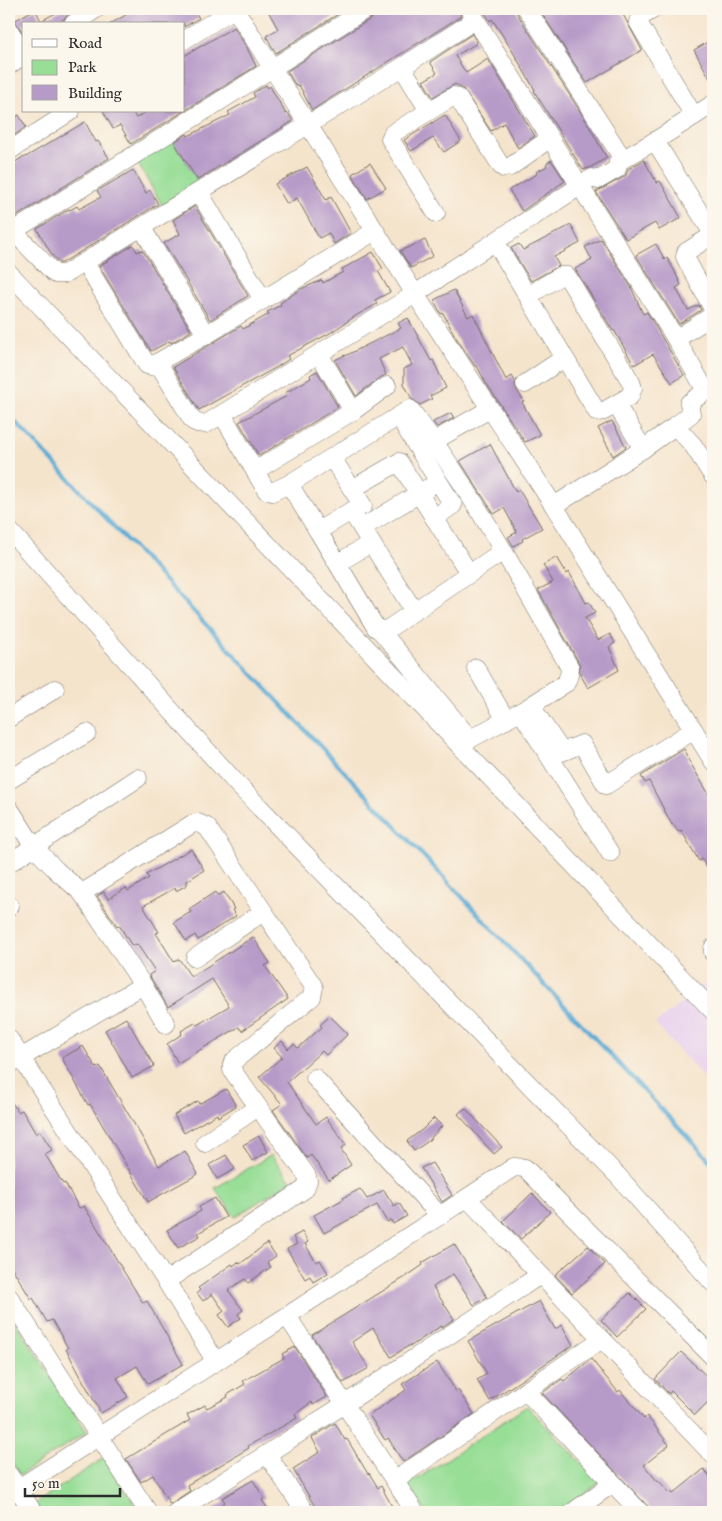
<svg xmlns="http://www.w3.org/2000/svg" width="722" height="1521" viewBox="0 0 722 1521" font-family="'IM FELL English',serif">
	<style>
		.built { fill: #e8d2ee }
		.green { fill: #98de97; stroke: #628461 }
		.lines { fill: none; stroke-linecap: round; stroke-linejoin: round }
		.stream { stroke: #5aabd5; stroke-width: 4 }
		.building { fill: #b69ac8 }
		.minor-casing { stroke: #726c63; stroke-width: 19 }
		.minor { stroke: #fff; stroke-width: 18 }
	</style>
	<rect width="100%" height="100%" fill="#fbf7ec"/>
	<filter id="ink" filterUnits="userSpaceOnUse"><feTurbulence type="fractalNoise" baseFrequency=".02" numOctaves="2"/><feDisplacementMap in="SourceGraphic" scale="10" xChannelSelector="R" yChannelSelector="G"/><feConvolveMatrix kernelMatrix="1 2 1 2 8 2 1 2 1" color-interpolation-filters="sRGB"/></filter>
	<filter id="wash" filterUnits="userSpaceOnUse"><feTurbulence type="fractalNoise" baseFrequency=".0096" numOctaves="4" result="noise"/><feDisplacementMap in="SourceGraphic" scale="20" xChannelSelector="R" yChannelSelector="G"/><feGaussianBlur stdDeviation="1.12" result="paint"/><feColorMatrix in="noise" values="0 0 0 0 0 0 0 0 0 0 0 0 0 0 0 0 0 1.4 0 .05"/><feComposite in="paint" operator="in"/></filter>
	<g filter="url(#wash)">
		<rect width="100%" height="100%" fill="#f5e4cc"/>
		<path class="built" d="M713,978V1087L655,1024Z"/>
		<g class="green">
			<path d="M171,137L201,186L164,208L135,159Z"/>
			<path d="M271,1155L291,1181L235,1217L215,1188Z"/>
			<path d="M9,1312L87,1432L20,1475L9,1457Z"/>
			<path d="M527,1406L600,1482L559,1512H426L408,1485Z"/>
			<path d="M104,1458L140,1512H39L34,1504Z"/>
		</g>
		<g class="lines">
			<path class="stream" d="M9,415L713,1164"/>
		</g>
		<g id="blocks">
			<g class="building">
				<path d="M35,9L41,21L63,9H66L69,14L58,24H24V34L14,21Z"/>
				<path d="M129,9H193L199,18L184,27V24H110L131,12Z"/>
				<path d="M267,9H346L276,53L266,36L278,29Z"/>
				<path d="M377,9H458L461,16L312,110L299,85L296,86L287,71L372,18L375,14Z"/>
				<path d="M482,9H516L518,15L585,119L607,158L591,167L583,170L534,91L535,90L510,47L492,19L490,21Z"/>
				<path d="M539,9H560L563,14L571,9H620L642,50L587,83Z"/>
				<path d="M234,27L247,48L256,66L184,111V56Z"/>
				<path d="M472,34L477,43L455,56L466,73L488,59L535,136L518,148L504,123L491,131L463,89L455,84L433,97L423,81L437,73L430,62Z"/>
				<path d="M713,39V84L694,50Z"/>
				<path d="M266,85L268,88L270,86L286,114L288,113L293,121L197,180L174,142L187,134L188,136L230,115L228,112L255,97L253,93Z"/>
				<path d="M9,104L16,117L19,115L26,127L9,139Z"/>
				<path d="M103,111H132L136,118L148,111H184L131,144L120,125L113,129Z"/>
				<path d="M445,115L461,141L444,152L433,138L411,151L404,140Z"/>
				<path d="M85,122L96,142L98,141L109,158L14,218L9,217V166L23,157L24,158Z"/>
				<path d="M551,160L565,181L522,211L509,190L537,174L536,172L547,166L546,164Z"/>
				<path d="M644,160L657,183L660,181L681,218L659,230L655,223L626,239L596,192L622,178L626,175L628,169Z"/>
				<path d="M370,163L386,188L367,199L352,174Z"/>
				<path d="M307,167L326,200L331,197L351,233L334,244L329,233L319,238L297,198L287,204L275,184Z"/>
				<path d="M133,170L146,193L150,190L158,204L62,263H59L52,255L37,229L69,209L70,210L77,206L79,209L101,197L97,191Z"/>
				<path d="M195,206L248,296L210,320L164,243L180,234L173,220Z"/>
				<path d="M571,225L580,243L554,257L559,266L531,281L511,248L519,244L523,250Z"/>
				<path d="M601,239L631,287L643,314L647,312L684,375L672,383L653,354L634,365L614,330L613,331L575,269L592,260L585,247Z"/>
				<path d="M425,240L433,256L411,268L400,251Z"/>
				<path d="M656,244L665,260L667,258L674,270L681,285L676,288L688,310L699,305L701,310L679,324L636,255Z"/>
				<path d="M133,245L137,252L142,250L145,254L191,331L171,343L170,341L151,351L99,266Z"/>
				<path d="M373,252L383,269L378,271L390,292L375,300L377,304L357,315L330,333L287,356L289,359L277,367L199,410L173,367L241,326L243,329L269,314L267,312L281,305L280,303L301,289L322,280L323,283L343,272L342,269Z"/>
				<path d="M454,290L468,317L473,314L506,380L512,376L515,381L516,389L524,401L522,402L540,435L525,442L486,383L477,366H475L455,336L443,313L441,314L434,300Z"/>
				<path d="M408,318L431,361L433,360L446,388L430,396L432,399L420,405L412,399L404,384V369L412,365L403,347L379,359L386,375L381,377L356,396L335,360L345,355V356L401,328L398,323Z"/>
				<path d="M317,371L338,407L259,456L239,422L287,396L285,393L311,378L310,375Z"/>
				<path d="M451,413L454,418L437,427L433,422Z"/>
				<path d="M612,421L626,447L613,456L598,428Z"/>
				<path d="M490,444L516,492L519,490L542,528L522,539L523,541L513,546L508,537L517,532L504,508L494,514L460,461Z"/>
				<path d="M557,557L567,574L569,572L586,603L589,602L595,613L585,618L598,640L610,634L615,643L609,647L619,670L588,688L580,674L579,663L538,590L553,582L543,565Z"/>
				<path d="M684,749L689,758L688,759L713,801V863L706,867L702,859L699,861L681,830L678,832L673,824L672,825L649,781L645,783L641,776Z"/>
				<path d="M191,849L204,870L187,881V885L176,891L175,888L143,906L159,932L156,933L174,962L179,959L191,977L253,937L270,963L265,966L288,999L242,1031L239,1027L178,1063L167,1044L182,1034L181,1031L195,1023L197,1025L229,1006L212,979L168,1007L149,975L155,971L137,944L132,946L119,925L117,926L97,896L104,892L108,899L126,888L128,891L149,878L146,875Z"/>
				<path d="M215,892L217,896L224,892L234,909L232,910L236,916L198,940L195,935L186,941L174,922L191,912L189,909Z"/>
				<path d="M330,1016L348,1034L326,1055L322,1051L287,1082L316,1124L326,1117L346,1145L341,1149L351,1165L329,1180L311,1155L307,1158L273,1110L282,1104L259,1077L282,1057L274,1048L282,1041L288,1049L294,1044L298,1048L322,1027L320,1025Z"/>
				<path d="M126,1018L154,1066L132,1078L105,1030Z"/>
				<path d="M83,1046L96,1068L100,1066L159,1166L185,1151L198,1174L148,1202L90,1104L88,1105L62,1058Z"/>
				<path d="M226,1089L236,1106L218,1117L217,1114L184,1133L174,1115L198,1101L199,1104Z"/>
				<path d="M9,1098L18,1112L22,1110L36,1134L40,1131L52,1150L45,1154L63,1184L65,1183L79,1208L84,1206L143,1303L147,1301L183,1364L148,1384L137,1366L117,1378L128,1397L101,1413L81,1377L66,1349L68,1348L52,1320L47,1322L33,1298L31,1299L9,1263Z"/>
				<path d="M465,1108L502,1147L494,1154L458,1114Z"/>
				<path d="M434,1118L442,1126L427,1142L414,1151L407,1141L423,1129Z"/>
				<path d="M259,1136L268,1152L252,1161L243,1145Z"/>
				<path d="M226,1155L235,1169L217,1179L209,1165Z"/>
				<path d="M432,1163L452,1195L442,1202L421,1168Z"/>
				<path d="M360,1189L367,1199L384,1190L394,1206L399,1203L407,1216L393,1224L391,1220L387,1222L377,1205L324,1233L314,1215L344,1199L343,1198Z"/>
				<path d="M532,1193L550,1212L521,1239L503,1221Z"/>
				<path d="M215,1198L226,1217L198,1233L200,1236L178,1248L167,1230L201,1211L199,1207Z"/>
				<path d="M302,1232L308,1242L305,1244L316,1262L320,1260L328,1273L313,1282L310,1276L305,1279L287,1249L297,1244L293,1237Z"/>
				<path d="M267,1243L276,1256L267,1262L271,1267L248,1283L245,1279L228,1290L243,1310L238,1314L241,1318L228,1327L219,1315L224,1311L212,1294L203,1301L197,1293L200,1290L198,1288L232,1264L233,1266L238,1262L240,1264Z"/>
				<path d="M454,1244L487,1297L474,1305L453,1274L433,1287L454,1319L442,1327L441,1326L411,1346L410,1345L391,1357L373,1328L352,1342L369,1368L343,1383L312,1335L407,1276L423,1265L422,1263Z"/>
				<path d="M588,1246L605,1264L572,1293L555,1275Z"/>
				<path d="M630,1293L646,1309L617,1337L601,1320Z"/>
				<path d="M539,1301L555,1329L562,1325L573,1345L490,1401L477,1380L487,1374L468,1341Z"/>
				<path d="M295,1347L327,1397L313,1405L312,1402L295,1414L297,1418L248,1446L249,1448L187,1485L190,1491L170,1504L153,1475L141,1482L126,1459L190,1420L187,1415L205,1405L207,1408L228,1397L227,1395L245,1384L243,1381L284,1358L282,1354Z"/>
				<path d="M681,1352L713,1382V1397L695,1415L671,1391L669,1394L655,1379Z"/>
				<path d="M591,1359L618,1392L620,1390L644,1419L647,1416L669,1445L644,1465L658,1482L659,1481L670,1493L671,1492L673,1494L704,1469L713,1481V1512H653L542,1393L562,1379L564,1381Z"/>
				<path d="M437,1362L456,1391L458,1390L474,1414L403,1462L388,1438L385,1440L369,1415L406,1390L402,1384Z"/>
				<path d="M335,1423L345,1440L347,1439L368,1474L369,1473L378,1488L381,1486L395,1512H318L293,1469L320,1452L312,1438Z"/>
				<path d="M253,1480L264,1498L262,1500L270,1512H209L225,1502L222,1498Z"/>
			</g>
		</g>
	</g>
	<g filter="url(#ink)">
		<use href="#blocks" fill-opacity="0" stroke="#726c63" stroke-width="1"/>
		<g class="lines">
			<g class="minor-casing">
				<g id="minor">
					<path d="M235,9L415,294L554,506L713,761"/>
					<path d="M469,9L676,339L706,391L689,403L691,414L675,426"/>
					<path d="M527,9L623,159"/>
					<path d="M654,9L642,16L638,22L694,116"/>
					<path d="M73,24L96,9"/>
					<path d="M9,30L24,54"/>
					<path d="M184,40L234,9"/>
					<path d="M9,65L24,55"/>
					<path d="M402,67L429,111"/>
					<path d="M655,141L713,234"/>
					<path d="M9,151L71,111"/>
					<path d="M199,192L263,300"/>
					<path d="M436,213L390,139L393,133L454,96L458,98L501,166L504,168L510,167L549,139"/>
					<path d="M9,227L55,274H65L402,67L475,20"/>
					<path d="M142,228L206,335"/>
					<path d="M12,232L366,9"/>
					<path d="M713,235L686,252L685,257L713,309"/>
					<path d="M496,243L597,412L604,411L630,396L633,388L631,382L567,276H560L528,296"/>
					<path d="M85,263L147,365L151,366L206,335L375,231"/>
					<path d="M9,273L713,1011"/>
					<path d="M676,339L713,315"/>
					<path d="M319,354L353,411"/>
					<path d="M158,363L193,421L197,423L206,424L415,294L592,178L598,180L617,169L618,162L655,141L713,104"/>
					<path d="M525,384L564,358"/>
					<path d="M616,404L643,449"/>
					<path d="M222,414L266,490L272,492L289,484L410,409C472,490 520,580 570,668L569,675L566,683L524,710L523,715L610,853"/>
					<path d="M405,427L453,505L434,518"/>
					<path d="M434,441L490,409"/>
					<path d="M332,458L363,506"/>
					<path d="M255,471L353,411L387,386"/>
					<path d="M289,484L318,531L351,511L414,611"/>
					<path d="M352,489L399,462L469,573"/>
					<path d="M554,506L643,449L675,426L693,445L713,476"/>
					<path d="M362,528L428,488"/>
					<path d="M9,530L237,784L618,1176L713,1283"/>
					<path d="M318,531L376,628L380,630L388,629L503,551"/>
					<path d="M338,563L371,543"/>
					<path d="M380,630L470,739L524,710"/>
					<path d="M476,668L506,720"/>
					<path d="M531,706L562,752L582,744L606,785L694,730"/>
					<path d="M9,718L55,689"/>
					<path d="M9,780L87,733"/>
					<path d="M9,808L34,847L57,871L82,893L192,824L198,823L207,827L314,987L312,997L235,1060L232,1064V1070L307,1176L308,1181L305,1189L166,1281"/>
					<path d="M9,863L138,778"/>
					<path d="M82,893L143,985L166,1024"/>
					<path d="M9,906H10"/>
					<path d="M713,948V953"/>
					<path d="M195,958L263,912"/>
					<path d="M9,1039L166,1281L216,1362"/>
					<path d="M9,1065L143,985"/>
					<path d="M315,1078L440,1216"/>
					<path d="M205,1143L258,1107"/>
					<path d="M467,1198L713,1455"/>
					<path d="M9,1297L148,1512"/>
					<path d="M287,1316L415,1512"/>
					<path d="M526,1391L640,1512"/>
					<path d="M267,1454L305,1512"/>
					<path d="M9,1475L33,1512"/>
					<path d="M395,1480L602,1339"/>
					<path d="M9,1494L287,1316L514,1167L525,1168L713,1357"/>
					<path d="M176,1512L345,1404L540,1275"/>
					<path d="M573,1512L613,1483"/>
				</g>
			</g>
			<use href="#minor" class="minor"/>
		</g>
	</g>
	<rect width="722" height="1521" fill="none" stroke="#fbf7ec" stroke-width="30"/>
	<rect x="22" y="22" width="162" height="90" fill="#fbf7ec" stroke="#a8a59f"/>
	<rect x="32" y="39" width="25" height="8" fill="#ffffff" stroke="#a8a59f"/>
	<text x="68" y="48" font-size="15" fill="#2b2b2b">Road</text>
	<rect x="32" y="60" width="25" height="15" fill="#98de97" stroke="#a8a59f"/>
	<text x="68" y="72" font-size="15" fill="#2b2b2b">Park</text>
	<rect x="32" y="85" width="25" height="15" fill="#b69ac8" stroke="#a8a59f"/>
	<text x="68" y="98" font-size="15" fill="#2b2b2b">Building</text>
	<path d="M25 1488v8h95v-8" fill="none" stroke="#2b2b2b" stroke-width="2.5"/>
	<text x="32" y="1488" font-size="15" fill="#2b2b2b" stroke="#fbf7ec" stroke-width="4" paint-order="stroke">50 m</text>
</svg>
